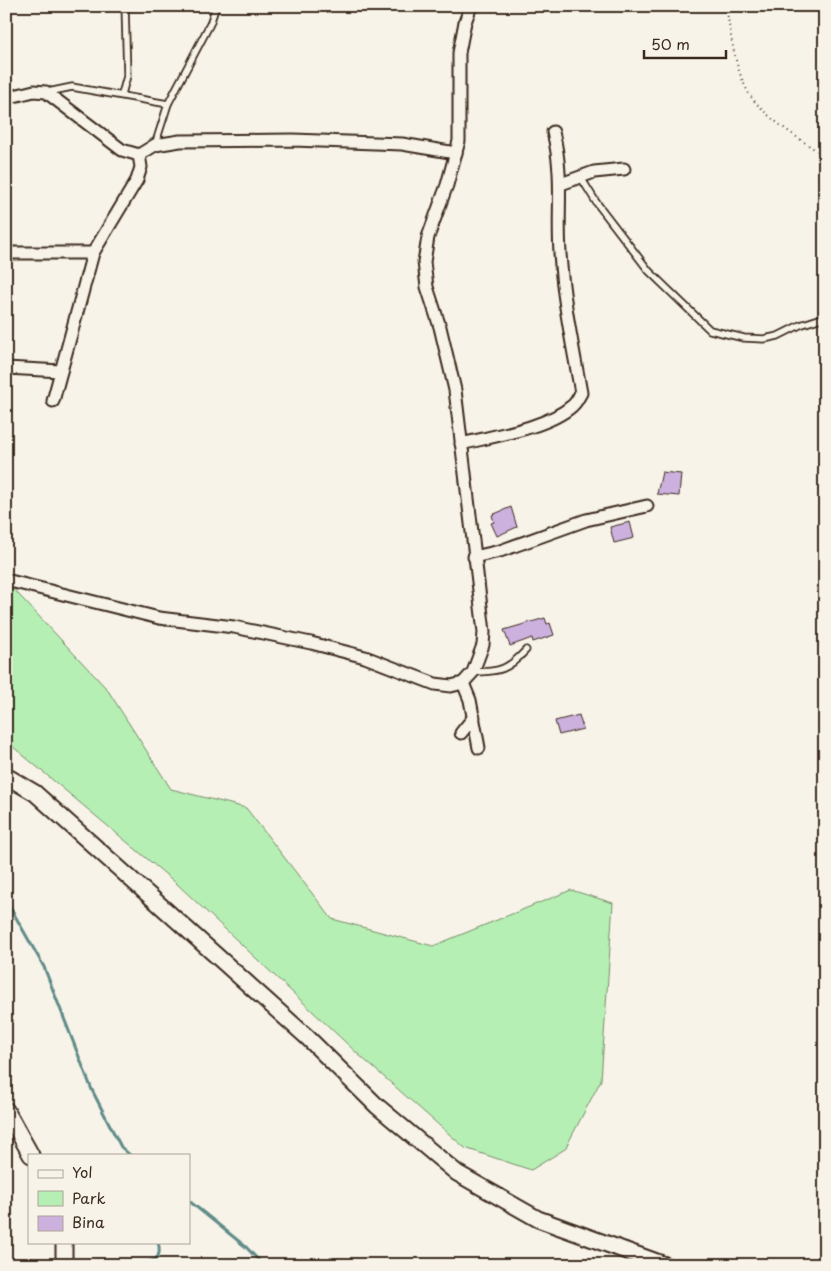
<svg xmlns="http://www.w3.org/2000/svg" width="831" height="1271" viewBox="0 0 831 1271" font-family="'Playpen Sans',sans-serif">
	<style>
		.green { fill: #b5efb4; stroke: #788c69 }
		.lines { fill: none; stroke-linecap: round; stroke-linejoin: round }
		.stream { stroke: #608b89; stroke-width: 3 }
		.building { fill: #ccb0de; stroke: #3b2a1e }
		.lane-casing { stroke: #3b2a1e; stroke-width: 9 }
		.street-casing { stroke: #3b2a1e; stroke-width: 15 }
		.secondary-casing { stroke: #3b2a1e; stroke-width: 19 }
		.path { stroke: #3b2a1e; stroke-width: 2; stroke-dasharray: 1 4; stroke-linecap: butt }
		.lane { stroke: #f7f3e8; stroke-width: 5.5 }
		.street { stroke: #f7f3e8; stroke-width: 11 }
		.secondary { stroke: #f7f3e8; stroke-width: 15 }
	</style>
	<rect width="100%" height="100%" fill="#f7f3e8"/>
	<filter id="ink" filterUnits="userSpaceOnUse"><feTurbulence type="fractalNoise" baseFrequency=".02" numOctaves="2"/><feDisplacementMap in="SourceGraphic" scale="10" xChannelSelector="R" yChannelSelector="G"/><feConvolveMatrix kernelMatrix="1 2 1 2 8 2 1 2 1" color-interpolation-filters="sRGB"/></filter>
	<g filter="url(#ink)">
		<path class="green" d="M6,581L107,689L171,789L246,808L332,919L433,946L571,890L613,903L601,1080L565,1149L531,1170L465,1148L359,1055L176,883L6,741Z"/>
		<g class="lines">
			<g class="stream">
				<path d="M6,900L44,967L92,1090L121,1147L130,1155"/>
				<path d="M189,1201L246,1247L263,1265"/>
				<path d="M135,1265C149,1261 164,1263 158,1242"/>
			</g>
		</g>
		<g class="building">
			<path d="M662,472L681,474L679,496L657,494Z"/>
			<path d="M511,507L517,527L497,536L491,523L494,522L492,515Z"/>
			<path d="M630,522L634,538L614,543L610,527Z"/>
			<path d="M545,618L547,624L550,623L554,635L533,642L532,638L510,646L504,630Z"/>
			<path d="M579,715L583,729L559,735L555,721Z"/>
		</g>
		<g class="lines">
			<g class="lane-casing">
				<g id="lane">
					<path d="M48,92L72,87L168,104"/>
					<path d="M122,94L127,76L125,6"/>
					<path d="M155,145L168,104L210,24L216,6"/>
					<path d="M580,176L596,202L649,271L710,330L744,338L764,339L778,336L800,325L825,317"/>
					<path d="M473,672C499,672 508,670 526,650"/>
				</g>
			</g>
			<g class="street-casing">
				<g id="street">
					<path d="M6,98L34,91L46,92L122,150L139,155L155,145L180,141L293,140L402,144L456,153"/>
					<path d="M561,184L594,172L624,169"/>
					<path d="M6,253H93"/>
					<path d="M6,368L61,371"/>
					<path d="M53,401L93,253L137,180L141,167L139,155"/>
					<path d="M461,444C493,436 547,428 572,406C576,403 578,398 581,393C573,347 563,301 560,253C557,210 564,176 553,132"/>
					<path d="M474,557L500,551L586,520L647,506"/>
					<path d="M6,580L159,618L234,627L311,643L365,657L435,684L451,686L463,683L473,672L483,645L484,632L455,390L440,327L427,287L424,262L428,237L447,185L459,141V53L465,22L471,6"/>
					<path d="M463,683L470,700L479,748"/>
					<path d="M461,733L474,717"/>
				</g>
			</g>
			<g class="secondary-casing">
				<g id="secondary">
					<path d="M6,776L35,793L307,1037L377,1106L457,1173L538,1219L665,1265"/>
					<path d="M6,1110L31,1155"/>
					<path d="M64,1242V1265"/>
				</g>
			</g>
			<g class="path">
				<path d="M726,6C731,35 734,66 748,92C762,116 801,140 825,156"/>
				<path d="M819,311L825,295"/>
			</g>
			<use href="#lane" class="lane"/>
			<use href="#street" class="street"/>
			<use href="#secondary" class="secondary"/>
		</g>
	</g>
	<rect width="831" height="1271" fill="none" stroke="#f7f3e8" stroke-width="25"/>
	<rect x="12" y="12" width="806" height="1246" fill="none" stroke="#3b2a1e" stroke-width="2" filter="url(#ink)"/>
	<rect x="28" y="1154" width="162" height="90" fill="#f7f3e8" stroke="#aca397"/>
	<rect x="38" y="1170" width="25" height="8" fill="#f7f3e8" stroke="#aca397"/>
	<text x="72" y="1178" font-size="15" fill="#3b2a1e">Yol</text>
	<rect x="38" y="1191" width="25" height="15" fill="#b5efb4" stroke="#aca397"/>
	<text x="72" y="1204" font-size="15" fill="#3b2a1e">Park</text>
	<rect x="38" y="1216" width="25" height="15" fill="#ccb0de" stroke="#aca397"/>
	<text x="72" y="1228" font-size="15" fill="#3b2a1e">Bina</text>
	<path d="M644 50v8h82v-8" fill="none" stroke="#3b2a1e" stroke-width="2.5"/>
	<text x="651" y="50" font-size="15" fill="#3b2a1e" stroke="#f7f3e8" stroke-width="4" paint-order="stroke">50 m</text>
</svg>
